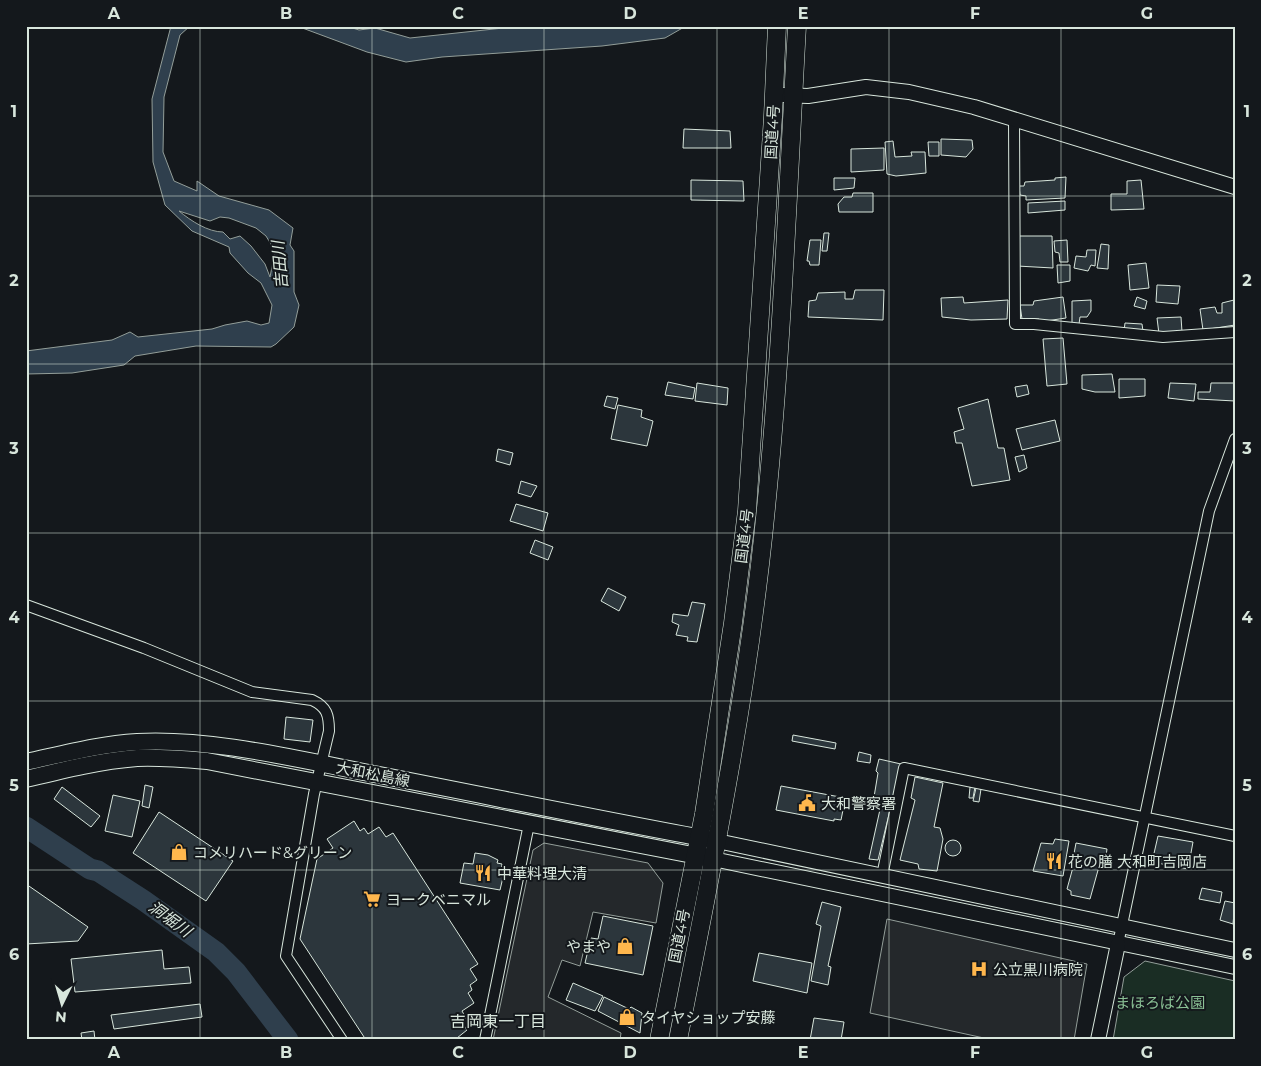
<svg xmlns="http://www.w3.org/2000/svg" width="1261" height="1066" viewBox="0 0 1261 1066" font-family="Montserrat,'Noto Sans JP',sans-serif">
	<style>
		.green { fill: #1a2d24; stroke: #939e99 }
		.parking { fill: #24282b; stroke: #939e99 }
		.water { fill: #2f3f4d; stroke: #939e99; fill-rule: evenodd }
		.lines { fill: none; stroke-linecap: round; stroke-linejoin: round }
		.river { stroke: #2f3f4d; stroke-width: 21 }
		.building { fill: #2c363c; stroke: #d8e6dc }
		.minor-casing { stroke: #d8e6dc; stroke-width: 12 }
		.tertiary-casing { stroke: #d8e6dc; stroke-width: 16 }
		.primary-casing { stroke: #d8e6dc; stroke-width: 18 }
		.trunk-casing { stroke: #d8e6dc; stroke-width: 19 }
		.minor { stroke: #14181c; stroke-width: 10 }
		.tertiary { stroke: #14181c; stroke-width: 14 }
		.primary { stroke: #14181c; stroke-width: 16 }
		.trunk { stroke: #14181c; stroke-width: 18 }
		.grid { fill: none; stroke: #d8e6dc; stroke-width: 1; stroke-opacity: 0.55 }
		.labels { text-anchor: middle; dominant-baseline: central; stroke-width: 4; stroke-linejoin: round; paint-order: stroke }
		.street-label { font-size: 15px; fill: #d8e6dc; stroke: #14181c }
		.poi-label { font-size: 15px; fill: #d8e6dc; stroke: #14181c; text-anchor: start }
		.park-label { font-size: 15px; fill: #8ac095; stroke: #14181c }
		.water-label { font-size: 16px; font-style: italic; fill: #d8e6dc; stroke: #14181c }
		.neighbourhood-label { font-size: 16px; fill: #d8e6dc; stroke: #14181c }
		.neatline { fill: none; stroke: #d8e6dc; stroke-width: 2 }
		.grid-label { font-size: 16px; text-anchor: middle; font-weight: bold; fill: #d8e6dc }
	</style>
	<rect width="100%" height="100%" fill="#14181c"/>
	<path class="green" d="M1145,961L1235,981V1040H1113L1124,977Z"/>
	<g class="parking">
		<path d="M544,843L648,863L663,883L656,923L593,912L580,966L562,960L548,997L621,1033L620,1040H493L533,850Z"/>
		<path d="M887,919L1087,964L1074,1040H993L870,1013Z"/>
	</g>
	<g class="water">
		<path d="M171,26H190L180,35L164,97L163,152L174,181L197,191V181L219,196L269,210L293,228L290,245L294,251V292L299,305L294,327L276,344L271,347L196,346L135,356L124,365L72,373L26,374V351L112,340L130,332L138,337L212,329L225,325L247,321L261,325L269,323L272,305L261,283L248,273L230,253L229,247L192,231L165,205L153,162L152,99ZM179,211L210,221L220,217L229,218L256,228L266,236L275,251L270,277L265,264L251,246L240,236L230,239L223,232C208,232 191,221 179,211Z"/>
		<path d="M297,26H346L359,30L375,28L410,38L522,26H686L665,38L602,46L442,57L406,62L367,52Z"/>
	</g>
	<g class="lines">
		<path class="river" d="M26,827L90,869L98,871L143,900L216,952L236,972L288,1040"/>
	</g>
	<g class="building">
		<path d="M684,129L730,131L731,148H683Z"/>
		<path d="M941,139L972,140L973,149L966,157L941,155Z"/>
		<path d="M893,141L895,157L912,156L911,152H925L926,173L896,176L887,174L885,142Z"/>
		<path d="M928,142H939V156H929Z"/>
		<path d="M884,148V170L851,172V149Z"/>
		<path d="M1066,177L1065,198L1026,200V196L1020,195L1019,186H1024L1025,182L1055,180V178Z"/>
		<path d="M834,178H855L854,188L834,190Z"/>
		<path d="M691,180L743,181L744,201L691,200Z"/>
		<path d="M1141,180L1144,209L1111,210V194H1127V181Z"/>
		<path d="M853,193H873V212H839L838,204L844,197H852Z"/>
		<path d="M1065,201V210L1028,213V203Z"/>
		<path d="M824,233H829L827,251H822Z"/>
		<path d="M1017,236H1052L1053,268L1017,266Z"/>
		<path d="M810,240H821L819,265H810L809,261H807Z"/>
		<path d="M1067,240L1068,262H1060L1059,253L1055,252L1054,241Z"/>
		<path d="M1101,244L1109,245L1108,269L1097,268Z"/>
		<path d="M1087,250H1096L1095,266L1091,265L1088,271L1074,268L1076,256L1086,257Z"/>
		<path d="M1146,263L1149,288L1130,290L1128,265Z"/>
		<path d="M1057,265H1070V281L1058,283Z"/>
		<path d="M1157,285L1180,286L1178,304L1156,302Z"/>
		<path d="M855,290H884L883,320L808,317L809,301L816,300L818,293L845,292V299H853Z"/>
		<path d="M963,297L964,303L1008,300L1007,319L971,320L942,317L941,298Z"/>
		<path d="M1063,297L1066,318L1039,322V319H1022L1020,305H1033L1034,301Z"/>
		<path d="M1137,297L1147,301L1145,309L1134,306Z"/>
		<path d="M1091,300V311L1087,317H1080L1079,324L1072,323V301Z"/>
		<path d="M1234,300L1235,325L1203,330L1200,309L1215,307L1217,313H1222V303Z"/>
		<path d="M1181,317L1182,332L1159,334L1157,318Z"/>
		<path d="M1125,323L1142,324L1143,331H1124Z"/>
		<path d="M1063,338L1067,384L1047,386L1043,339Z"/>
		<path d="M1112,374L1115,392H1095L1082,389V375Z"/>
		<path d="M1119,379H1145V396L1119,398Z"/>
		<path d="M668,382L695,388L693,399L665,395Z"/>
		<path d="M697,383L728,388L727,405L695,401Z"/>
		<path d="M1170,383L1196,384L1194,401L1168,398Z"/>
		<path d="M1211,383H1235V401L1198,399V392H1210Z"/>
		<path d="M1027,385L1029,394L1017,397L1015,387Z"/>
		<path d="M607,396L618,398L615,409L604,406Z"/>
		<path d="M988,399L998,448H1004L1010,480L972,486L962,443H956L954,432L964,429L958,408Z"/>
		<path d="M618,405L642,410L641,417L653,421L647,446L611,439Z"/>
		<path d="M1055,420L1060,441L1022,450L1016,429Z"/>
		<path d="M498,449L513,453L510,465L496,461Z"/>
		<path d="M1024,455L1027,468L1019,472L1015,457Z"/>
		<path d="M521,481L537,486L531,497L518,493Z"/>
		<path d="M516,504L548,513L543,531L510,521Z"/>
		<path d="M535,540L553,547L548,560L530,553Z"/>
		<path d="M608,588L626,597L619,611L601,601Z"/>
		<path d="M692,602L705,604L697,642L687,641L688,637L676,635L679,625L672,622L673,614L688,616Z"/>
		<path d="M286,717L313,720L310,742L284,739Z"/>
		<path d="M793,735L836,743L835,749L792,741Z"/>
		<path d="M859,752L871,755L870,763L857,761Z"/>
		<path d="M879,759L901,764L878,860L869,859L881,805L873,803L878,773L876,771Z"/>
		<path d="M915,777L943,783L934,827L940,828L943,839L937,871L919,869L918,864L900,860L915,800L911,798Z"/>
		<path d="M145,785L153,787L149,808L142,806Z"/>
		<path d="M781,786L840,797L839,798L845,800L841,820L834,819V821L776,810Z"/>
		<path d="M62,787L100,816L91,827L54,799Z"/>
		<path d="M970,787H975L973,798H969Z"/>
		<path d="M976,788L981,789L979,802L973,801Z"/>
		<path d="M113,795L140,801L132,837L105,831Z"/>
		<path d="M159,812L233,861L206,901L133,853Z"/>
		<path d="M354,821L360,831L364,828L368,834L379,827L386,837L393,833L478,964L470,969L477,980L470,985L472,990L468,993L474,1003L462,1011L466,1018L461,1021L467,1030L457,1038L458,1040H366L300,939L317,859L333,848L327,839Z"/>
		<path d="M1158,836L1193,842L1188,869L1152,862Z"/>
		<path d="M1055,839L1069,841L1063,876L1033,871L1041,843L1053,844Z"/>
		<circle cx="953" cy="848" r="8"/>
		<path d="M1076,843L1107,849L1105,863H1100L1090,899L1071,895V891L1067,889L1075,860L1073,859Z"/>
		<path d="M475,853L488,855L498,860L497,863L502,864L501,872L504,873L500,890L460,883L464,863L473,864Z"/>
		<path d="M26,884L88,927L78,941L26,944Z"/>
		<path d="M1202,888L1222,892L1220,903L1199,899Z"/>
		<path d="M1225,901L1235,903L1233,924L1220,920Z"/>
		<path d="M822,902L841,907L828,966L831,967L828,985L811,981L821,926L816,924Z"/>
		<path d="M603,916L653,926L643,975L585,963L591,938L598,939Z"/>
		<path d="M162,950L164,969L189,967L191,983L75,992L71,959Z"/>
		<path d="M759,953L812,963L807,993L753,981Z"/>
		<path d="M573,983L603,996L595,1011L566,1000Z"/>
		<path d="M604,997L629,1009L631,1007L642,1013L640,1033L598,1011Z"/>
		<path d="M200,1004L202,1017L114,1029L111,1015Z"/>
		<path d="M814,1018L844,1022L841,1040H810Z"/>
		<path d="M94,1031L95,1040H82L81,1033Z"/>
	</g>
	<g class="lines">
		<g class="minor-casing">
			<g id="minor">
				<path d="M1014,119L1015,324H1034L1163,337L1235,332"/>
				<path d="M26,605L144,648L252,692L312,700C327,707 329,715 329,731L314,794L286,956L342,1040"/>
				<path d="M882,876L904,768L1235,836"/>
				<path d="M1118,944L1209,511L1235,439"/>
				<path d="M485,1040L529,824"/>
			</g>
		</g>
		<g class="tertiary-casing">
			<g id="tertiary">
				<path d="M783,95L808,96L866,87L909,92L974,107L1235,187"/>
				<path d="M717,841L1235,950"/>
				<path d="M713,859L1235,967"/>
				<path d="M1098,1040L1118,944"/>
			</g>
		</g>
		<g class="primary-casing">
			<g id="primary">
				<path d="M26,762C63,754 100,744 137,742C211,738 296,759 369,773C483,795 598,819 713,840"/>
				<path d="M26,779C63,770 99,761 137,758C160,757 184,759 207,761L708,858"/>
			</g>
		</g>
		<g class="trunk-casing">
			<g id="trunk">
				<path d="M659,1040L704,814L733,623L747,511L773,117L777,26"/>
				<path d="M678,1040C713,863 749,687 766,508C782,348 788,187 797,26"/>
			</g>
		</g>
		<use href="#minor" class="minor"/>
		<use href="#tertiary" class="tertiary"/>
		<use href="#primary" class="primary"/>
		<use href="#trunk" class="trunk"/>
	</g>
	<path class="grid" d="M200,26V1040M372,26V1040M544,26V1040M717,26V1040M889,26V1040M1061,26V1040M26,196H1235M26,364H1235M26,533H1235M26,701H1235M26,870H1235"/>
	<defs>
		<g id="civic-bare" transform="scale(1.35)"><path d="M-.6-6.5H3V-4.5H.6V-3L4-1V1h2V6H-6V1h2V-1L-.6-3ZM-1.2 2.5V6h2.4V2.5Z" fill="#ffb74d" stroke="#14181c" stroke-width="2.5" paint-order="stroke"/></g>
		<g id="shop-bare" transform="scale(1.35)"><path d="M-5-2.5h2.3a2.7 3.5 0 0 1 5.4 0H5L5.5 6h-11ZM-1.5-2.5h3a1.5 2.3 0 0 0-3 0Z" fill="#ffb74d" stroke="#14181c" stroke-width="2.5" paint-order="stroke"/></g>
		<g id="restaurant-bare" transform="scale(1.35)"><path d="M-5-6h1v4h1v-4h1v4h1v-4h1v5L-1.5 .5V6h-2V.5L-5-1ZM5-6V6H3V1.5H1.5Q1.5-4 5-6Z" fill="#ffb74d" stroke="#14181c" stroke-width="2.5" paint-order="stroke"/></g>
		<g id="supermarket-bare" transform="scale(1.35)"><path d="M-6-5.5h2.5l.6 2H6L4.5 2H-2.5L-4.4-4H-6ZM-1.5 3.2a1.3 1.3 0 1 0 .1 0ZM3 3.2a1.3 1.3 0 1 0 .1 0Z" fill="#ffb74d" stroke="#14181c" stroke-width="2.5" paint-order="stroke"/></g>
		<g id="hospital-bare" transform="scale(1.35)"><path d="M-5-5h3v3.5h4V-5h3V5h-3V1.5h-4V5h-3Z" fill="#ffb74d" stroke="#14181c" stroke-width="2.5" paint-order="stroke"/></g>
	</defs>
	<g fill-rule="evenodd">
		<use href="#civic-bare" x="807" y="803"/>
		<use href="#shop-bare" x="179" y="852"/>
		<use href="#restaurant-bare" x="1054" y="861"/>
		<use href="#restaurant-bare" x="483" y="873"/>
		<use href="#supermarket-bare" x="372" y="899"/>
		<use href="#shop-bare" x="625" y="946"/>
		<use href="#hospital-bare" x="979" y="969"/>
		<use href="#shop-bare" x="627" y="1017"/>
	</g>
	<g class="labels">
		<g class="street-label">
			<text transform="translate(772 132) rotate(-87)">国道4号</text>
			<text transform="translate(744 536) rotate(-83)">国道4号</text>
			<text transform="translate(373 774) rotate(11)">大和松島線</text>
			<text transform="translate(679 936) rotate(-79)">国道4号</text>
		</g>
		<g class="poi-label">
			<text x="821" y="803">大和警察署</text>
			<text x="193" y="852">コメリハード&amp;グリーン</text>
			<text x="1068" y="861">花の膳 大和町吉岡店</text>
			<text x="497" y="873">中華料理大清</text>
			<text x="386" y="899">ヨークベニマル</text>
			<text x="611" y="946" text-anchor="end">やまや</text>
			<text x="993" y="969">公立黒川病院</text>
			<text x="641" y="1017">タイヤショップ安藤</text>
		</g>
		<g class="park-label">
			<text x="1160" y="1002">まほろば公園</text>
		</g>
		<g class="water-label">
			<text transform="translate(280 265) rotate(-95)">吉田川</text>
			<text transform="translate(170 919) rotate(36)">洞堀川</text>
		</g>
		<g class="neighbourhood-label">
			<text x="498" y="1021">吉岡東一丁目</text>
		</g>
	</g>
	<rect width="1261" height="1066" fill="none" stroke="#14181c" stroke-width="55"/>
	<g transform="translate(62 1004) rotate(185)" stroke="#14181c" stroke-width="4" paint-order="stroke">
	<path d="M0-4L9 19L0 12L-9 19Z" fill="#d8e6dc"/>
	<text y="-8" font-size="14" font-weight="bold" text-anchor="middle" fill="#d8e6dc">N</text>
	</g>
	<rect x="28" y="28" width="1206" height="1010" class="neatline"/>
	<g class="grid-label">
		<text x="114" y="19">A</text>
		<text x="286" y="19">B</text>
		<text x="458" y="19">C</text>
		<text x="630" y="19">D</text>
		<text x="803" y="19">E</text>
		<text x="975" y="19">F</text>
		<text x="1147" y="19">G</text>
		<text x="14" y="117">1</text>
		<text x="1247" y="117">1</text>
		<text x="14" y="286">2</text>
		<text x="1247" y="286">2</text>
		<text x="14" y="454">3</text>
		<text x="1247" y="454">3</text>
		<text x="14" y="623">4</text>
		<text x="1247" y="623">4</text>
		<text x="14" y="791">5</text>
		<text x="1247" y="791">5</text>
		<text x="14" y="960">6</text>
		<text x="1247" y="960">6</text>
		<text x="114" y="1058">A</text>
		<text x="286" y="1058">B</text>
		<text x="458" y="1058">C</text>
		<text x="630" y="1058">D</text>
		<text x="803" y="1058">E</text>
		<text x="975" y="1058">F</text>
		<text x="1147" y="1058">G</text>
	</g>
</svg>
